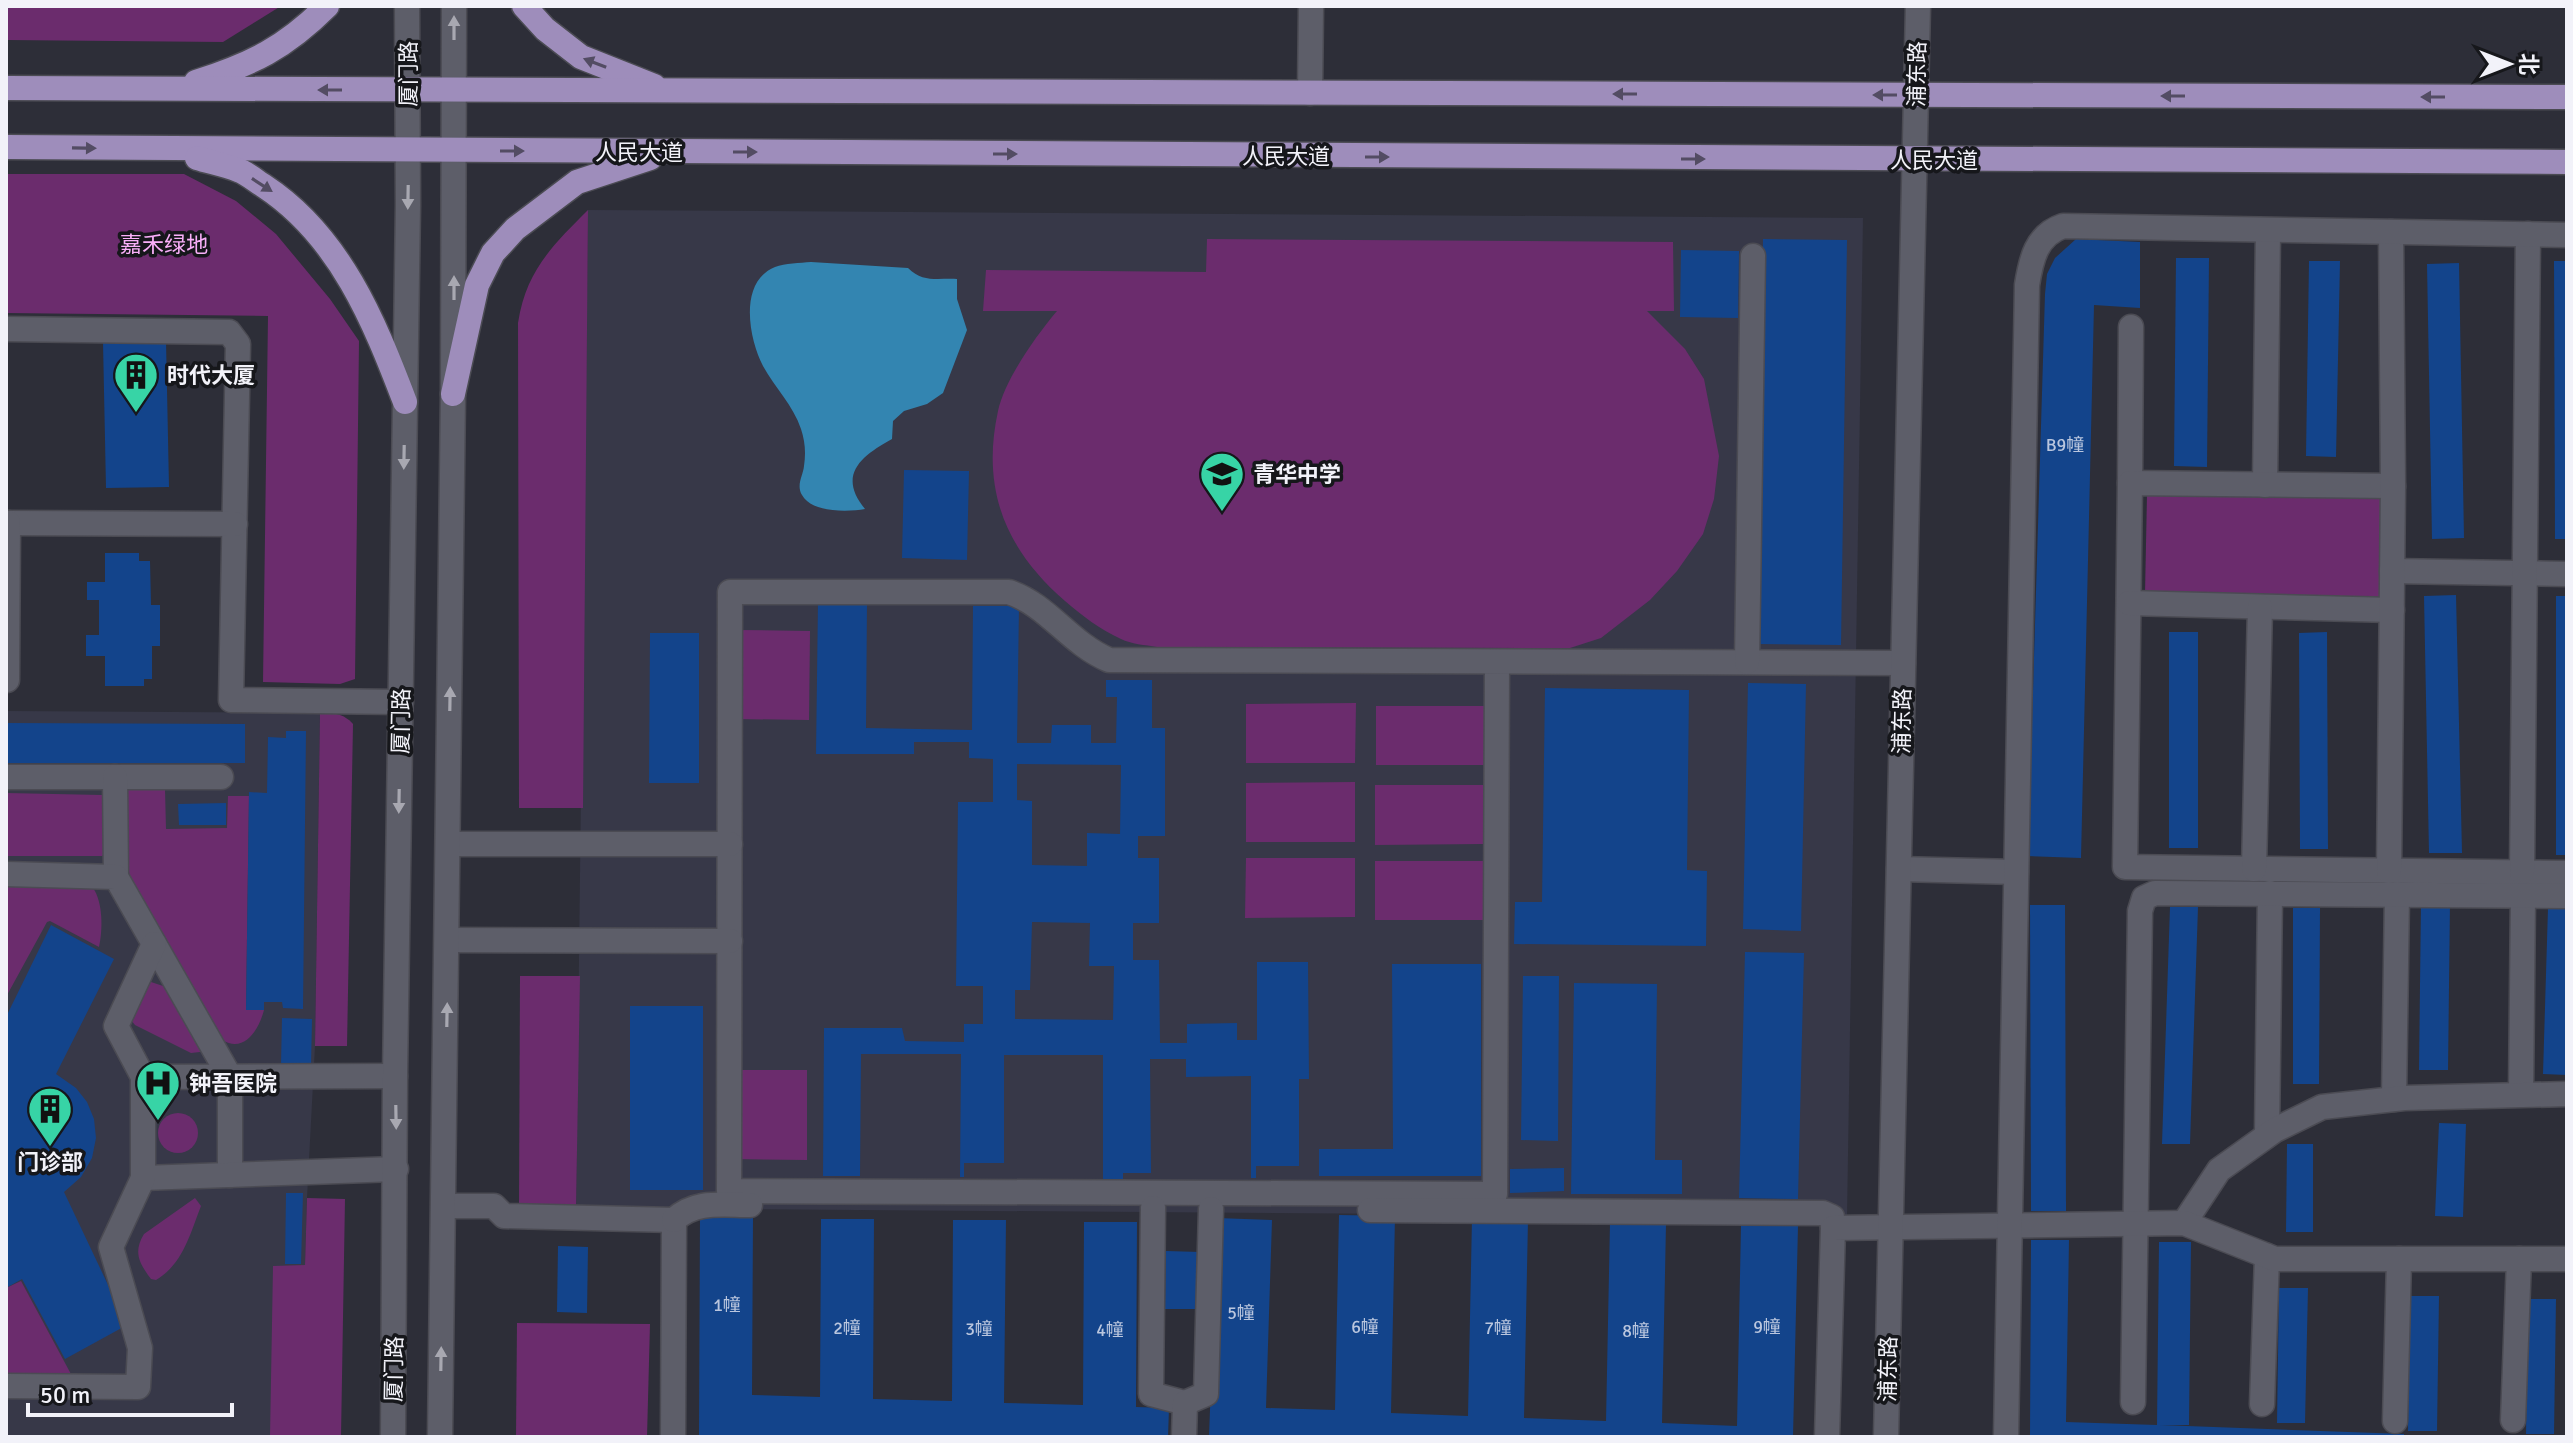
<svg xmlns="http://www.w3.org/2000/svg" width="2573" height="1443" viewBox="0 0 2573 1443" font-family="Signika,'Noto Sans SC',sans-serif">
	<style>
		.built { fill: #373848 }
		.green { fill: #6b2c6d }
		.water { fill: #3385b1 }
		.building { fill: #13448b; fill-rule: evenodd }
		.lines { fill: none; stroke-linecap: round; stroke-linejoin: round }
		.minor-casing { stroke: #4b4b53; stroke-width: 27 }
		.major-casing { stroke: #4b4b53; stroke-width: 27 }
		.minor { stroke: #5d5e69; stroke-width: 24 }
		.major { stroke: #9e8dbb; stroke-width: 24 }
		.oneway { fill: #a8a8b1 }
		.oneway2 { fill: #534c63 }
		.labels { text-anchor: middle; dominant-baseline: central; stroke-width: 7; stroke-linejoin: round; paint-order: stroke }
		.number-label { font-size: 18px; fill: #bac6de }
		.street-label { font-size: 22px; fill: #f2f2f9; stroke: #16171b }
		.park-label { font-size: 22px; fill: #f9aff9; stroke: #16171b }
		.poi-label { font-size: 22px; font-weight: bold; fill: #f2f2f9; stroke: #16171b; text-anchor: start }
	</style>
	<rect width="100%" height="100%" fill="#2d2e38"/>
	<g class="built">
		<path d="M588,210L1863,218L1847,1217L576,1208Z"/>
		<path d="M6,711L320,713L315,1046L307,1198L300,1437H6Z"/>
	</g>
	<g class="green">
		<path d="M6,6H281L223,42L6,40Z"/>
		<path d="M6,174H184L236,201L276,234L330,299L359,341L355,679L340,684L263,682L268,316L6,313Z"/>
		<path d="M588,210L583,808H519L518,323C526,271 552,246 588,210Z"/>
		<path d="M1207,239L1673,242L1674,311H1647L1685,349L1704,379L1719,456L1714,499L1703,534L1677,571L1650,600L1601,638L1570,648L1157,647C1145,645 1131,644 1121,639C1101,630 1081,615 1065,601C1005,549 981,489 998,411C1005,379 1036,336 1057,311H983L986,270L1206,272Z"/>
		<path d="M2147,495L2383,498L2382,597L2145,594Z"/>
		<path d="M738,630L810,631L809,720L737,719Z"/>
		<path d="M1356,703L1355,763H1246V704Z"/>
		<rect x="1376" y="706" width="109" height="59"/>
		<path d="M320,713C334,713 343,713 353,724L347,1046H315Z"/>
		<path d="M1355,782V842H1246V783Z"/>
		<path d="M1375,785H1485L1484,844L1375,845Z"/>
		<path d="M165,789L166,829L227,828L228,796H249L246,1009L264,1010C259,1029 245,1054 222,1040L128,874L126,790Z"/>
		<path d="M6,793L102,795L105,799L106,853L102,856H6Z"/>
		<path d="M1246,858H1355V917L1245,918Z"/>
		<rect x="1375" y="861" width="109" height="59"/>
		<path d="M6,886L93,888C103,902 103,930 99,947L50,921L47,922L6,997Z"/>
		<path d="M520,976H580L576,1208H519Z"/>
		<path d="M151,982L163,986L200,1042V1052L191,1053L135,1025L131,1020L146,985Z"/>
		<path d="M735,1070H807V1160L734,1159Z"/>
		<circle cx="178" cy="1133" r="20"/>
		<path d="M195,1198L201,1206C190,1234 183,1264 156,1280L151,1279C139,1263 133,1252 144,1234Z"/>
		<path d="M307,1198L345,1199L341,1437H270L273,1266L305,1265Z"/>
		<path d="M21,1281L72,1376H6V1288Z"/>
		<path d="M517,1323L650,1324L647,1437H516Z"/>
	</g>
	<path class="water" d="M811,262L908,268C923,283 937,278 957,279V299L967,330L943,393L927,404L904,411L893,421L892,439C861,456 837,475 865,509C848,512 812,513 802,495C796,485 803,476 804,466C806,453 805,441 801,429C793,405 775,388 763,366C749,339 738,282 775,267C785,263 800,263 811,262Z"/>
	<g class="building">
		<path d="M1763,239L1847,240L1841,645L1758,644Z"/>
		<path d="M2076,239L2140,242V308L2094,305L2081,858L2028,856L2045,294L2047,274L2055,258Z"/>
		<path d="M1681,250L1739,251L1738,318L1680,317Z"/>
		<path d="M2176,258H2209L2207,467L2174,466Z"/>
		<path d="M2309,261H2340L2336,457L2306,456Z"/>
		<path d="M2554,261H2567V539H2555Z"/>
		<path d="M2459,263L2464,538L2432,539L2427,264Z"/>
		<path d="M166,341L169,487L106,488L103,342Z"/>
		<path d="M904,470L969,471L967,560L902,558Z"/>
		<path d="M105,553H139V561H150L151,605H160V646H152V679H144V686H105V656H86V635H99V600H87V582H105Z"/>
		<path d="M2456,595L2462,853H2429L2424,596Z"/>
		<rect x="2556" y="596" width="11" height="259"/>
		<path d="M818,601H867L866,728L972,730L973,606H1019L1017,743H1051L1052,725H1091V743H1116L1117,697H1106V680H1152V728H1165V836H1138V858H1159V923H1133V960H1159L1160,1043H1187V1024L1237,1023V1040H1257V962H1308L1309,1079H1299V1166H1256V1178H1251V1076L1186,1077V1059H1150L1151,1173H1123V1185H1103V1055H1004V1163H964V1177H960L961,1054H861L860,1176H823L824,1028H902L905,1041L964,1042V1024H983V986H956L958,802H993V759L969,758V742H914V754H816ZM1017,764L1121,765L1120,834L1087,833V866L1032,865V801L1017,800ZM1032,922L1090,923L1089,966H1114L1113,1020L1015,1019V990H1030Z"/>
		<rect x="2169" y="632" width="29" height="216"/>
		<path d="M2327,632L2328,849H2300L2299,633Z"/>
		<path d="M650,633H699V783H649Z"/>
		<path d="M1748,683L1806,684L1801,931L1743,929Z"/>
		<path d="M1545,688L1689,690L1687,870L1707,871L1706,946L1514,944L1515,902H1542Z"/>
		<path d="M6,723L245,724V763H6Z"/>
		<path d="M286,731H306L303,1009L283,1008L282,1002H264V1010H246L249,792L267,793L268,737L286,738Z"/>
		<path d="M226,803V825H179L178,804Z"/>
		<path d="M2421,902H2450L2448,1070H2419Z"/>
		<path d="M2030,905H2065L2066,1211H2031Z"/>
		<path d="M2170,907H2198L2190,1144H2162Z"/>
		<path d="M2293,908H2320L2319,1084H2293Z"/>
		<path d="M2548,908H2567V1075L2543,1074Z"/>
		<path d="M51,925L114,959L56,1074L76,1088L87,1102L94,1119L96,1138L92,1158L81,1177L64,1192L127,1325L65,1359L22,1279L6,1288V1017Z"/>
		<path d="M1745,952L1804,953L1798,1199L1739,1198Z"/>
		<path d="M1392,964H1481V1176H1319V1149H1393Z"/>
		<path d="M1523,976H1559L1558,1141L1521,1140Z"/>
		<path d="M1574,983L1657,984L1655,1160H1682V1194H1571Z"/>
		<rect x="630" y="1006" width="73" height="184"/>
		<path d="M282,1018L312,1019L311,1066L281,1065Z"/>
		<path d="M2439,1123L2466,1124L2463,1217L2435,1216Z"/>
		<path d="M2287,1144H2313V1232H2286Z"/>
		<path d="M1564,1168V1191L1510,1193V1169Z"/>
		<path d="M286,1193H303L301,1264H285Z"/>
		<path d="M1339,1215L1395,1216L1391,1413L1468,1416L1472,1218L1528,1220L1524,1418L1606,1421L1610,1223L1666,1224L1662,1423L1737,1426L1741,1225L1798,1226L1793,1437H1209L1217,1218L1272,1220L1266,1408L1335,1410Z"/>
		<path d="M700,1216L753,1217L752,1395L820,1397L821,1219H874L873,1399L952,1401L953,1220H1006L1004,1403L1083,1405L1084,1222H1137L1136,1407L1169,1408L1168,1437H699Z"/>
		<path d="M2031,1240H2069L2066,1422L2157,1425L2159,1242H2191L2189,1425H2160L2404,1434V1437H2030Z"/>
		<path d="M558,1246L588,1247L587,1313L557,1312Z"/>
		<path d="M1166,1251L1200,1252L1199,1309H1165Z"/>
		<path d="M2279,1288H2308L2305,1423H2277Z"/>
		<path d="M2410,1296H2439L2437,1431H2408Z"/>
		<path d="M2528,1299H2556L2554,1434H2526Z"/>
	</g>
	<g class="lines">
		<g class="minor-casing">
			<g id="minor">
				<path d="M1310,93L1311,6"/>
				<path d="M6,329L229,332L238,344L231,700L401,702"/>
				<path d="M2130,483L2131,327"/>
				<path d="M2265,485L2268,231"/>
				<path d="M2393,486L2130,483L2125,867L2567,873"/>
				<path d="M6,523L235,524"/>
				<path d="M2392,571L2567,574"/>
				<path d="M2129,603L2392,610"/>
				<path d="M1497,662L1495,1194L729,1191L730,592H1009C1048,605 1069,643 1109,660L1903,663"/>
				<path d="M1747,662L1753,256"/>
				<path d="M7,680L8,523"/>
				<path d="M6,777H221"/>
				<path d="M115,777L116,877"/>
				<path d="M449,844H730"/>
				<path d="M1899,869L2016,872"/>
				<path d="M2254,869L2260,607"/>
				<path d="M2389,871L2393,486L2391,232"/>
				<path d="M2522,872L2528,234"/>
				<path d="M6,874L116,877L230,1077V1175"/>
				<path d="M448,940L730,941"/>
				<path d="M143,1077L395,1076"/>
				<path d="M2521,1094L2523,895"/>
				<path d="M2394,1099L2397,894"/>
				<path d="M2267,1135L2270,893"/>
				<path d="M143,1178L396,1169"/>
				<path d="M444,1206H494L504,1216L674,1220L673,1437"/>
				<path d="M1153,1208L1151,1394L1185,1403"/>
				<path d="M1370,1210L1823,1213L1832,1217L1833,1228"/>
				<path d="M674,1220C695,1200 722,1205 750,1205"/>
				<path d="M2184,1223L2219,1170L2275,1130L2322,1107L2404,1098L2567,1094"/>
				<path d="M6,1386L138,1387L140,1348L111,1247L143,1178V1077L116,1026L154,944"/>
				<path d="M2133,1402L2140,911L2144,898L2155,893L2567,896"/>
				<path d="M2262,1404L2267,1256"/>
				<path d="M2513,1420L2519,1259"/>
				<path d="M2395,1421L2399,1259"/>
				<path d="M393,1437L395,1076L408,205L407,6"/>
				<path d="M440,1437L453,394L454,6"/>
				<path d="M1184,1437L1185,1403L1206,1394L1211,1209"/>
				<path d="M1827,1437L1833,1228L2184,1223L2275,1259H2567"/>
				<path d="M1886,1437L1918,6"/>
				<path d="M2006,1437L2027,285C2031,260 2036,235 2063,226L2567,235"/>
			</g>
		</g>
		<g class="major-casing">
			<g id="major">
				<path d="M524,6L545,29L581,57L654,86"/>
				<path d="M196,82C252,64 285,48 327,6"/>
				<path d="M6,88L2567,97"/>
				<path d="M6,147L2567,162"/>
				<path d="M197,158C210,162 225,165 238,170C247,173 256,181 264,186C340,236 374,321 405,402"/>
				<path d="M453,394L477,285L493,253L515,229L577,182L650,158"/>
			</g>
		</g>
		<use href="#minor" class="minor"/>
		<use href="#major" class="major"/>
	</g>
	<defs><path id="oneway-solid" d="M-6-.8H1V-3.2L6.5 0L1 3.2V.8H-6Z" transform="scale(2)"/></defs>
	<g class="oneway">
		<use href="#oneway-solid" transform="translate(454 28) rotate(-90)"/>
		<use href="#oneway-solid" transform="translate(408 197) rotate(91)"/>
		<use href="#oneway-solid" transform="translate(454 288) rotate(-90)"/>
		<use href="#oneway-solid" transform="translate(404 457) rotate(91)"/>
		<use href="#oneway-solid" transform="translate(450 699) rotate(-89)"/>
		<use href="#oneway-solid" transform="translate(399 801) rotate(91)"/>
		<use href="#oneway-solid" transform="translate(447 1015) rotate(-89)"/>
		<use href="#oneway-solid" transform="translate(396 1117) rotate(89)"/>
		<use href="#oneway-solid" transform="translate(441 1359) rotate(-89)"/>
	</g>
	<g class="oneway2">
		<use href="#oneway-solid" transform="translate(595 63) rotate(-159)"/>
		<use href="#oneway-solid" transform="translate(330 90) rotate(-180)"/>
		<use href="#oneway-solid" transform="translate(1625 94) rotate(-180)"/>
		<use href="#oneway-solid" transform="translate(1885 95) rotate(180)"/>
		<use href="#oneway-solid" transform="translate(2173 96) rotate(-180)"/>
		<use href="#oneway-solid" transform="translate(2433 97) rotate(-180)"/>
		<use href="#oneway-solid" transform="translate(84 148) rotate(1)"/>
		<use href="#oneway-solid" transform="translate(512 151)"/>
		<use href="#oneway-solid" transform="translate(745 152)"/>
		<use href="#oneway-solid" transform="translate(1005 154)"/>
		<use href="#oneway-solid" transform="translate(1377 157)"/>
		<use href="#oneway-solid" transform="translate(1693 159)"/>
		<use href="#oneway-solid" transform="translate(262 185) rotate(33)"/>
	</g>
	<defs>
		<g id="building-pin" transform="scale(2.3)"><path d="M0 17L-7.5 6A9.5 9.5 0 1 1 7.5 6Z" fill="#37d4a6" stroke="#16171b"/><path d="M-4-6H4V6H1V3H-1V6H-4ZM-2.5-4.3h1.7v1.8h-1.7ZM.8-4.3h1.7v1.8H.8ZM-2.5-1h1.7V.8h-1.7ZM.8-1h1.7V.8H.8Z" fill="#111"/></g>
		<g id="school-pin" transform="scale(2.3)"><path d="M0 17L-7.5 6A9.5 9.5 0 1 1 7.5 6Z" fill="#37d4a6" stroke="#16171b"/><path d="M0-5L7-2L0 1L-7-2ZM-4 1L0 2.5L4 1V4Q0 6-4 4Z" fill="#111"/></g>
		<g id="hospital-pin" transform="scale(2.3)"><path d="M0 17L-7.5 6A9.5 9.5 0 1 1 7.5 6Z" fill="#37d4a6" stroke="#16171b"/><path d="M-5-5h3v3.5h4V-5h3V5h-3V1.5h-4V5h-3Z" fill="#111"/></g>
	</defs>
	<g fill-rule="evenodd">
		<use href="#building-pin" x="136" y="375"/>
		<use href="#school-pin" x="1222" y="474"/>
		<use href="#hospital-pin" x="158" y="1083"/>
		<use href="#building-pin" x="50" y="1109"/>
	</g>
	<g class="labels">
		<g class="number-label">
			<text x="2065" y="445">B9幢</text>
			<text x="727" y="1305">1幢</text>
			<text x="1241" y="1313">5幢</text>
			<text x="1365" y="1327">6幢</text>
			<text x="1767" y="1327">9幢</text>
			<text x="847" y="1328">2幢</text>
			<text x="1498" y="1328">7幢</text>
			<text x="979" y="1329">3幢</text>
			<text x="1110" y="1330">4幢</text>
			<text x="1636" y="1331">8幢</text>
		</g>
		<g class="street-label">
			<text transform="translate(408 74) rotate(-90)">厦门路</text>
			<text transform="translate(1917 74) rotate(-89)">浦东路</text>
			<text x="639" y="152">人民大道</text>
			<text x="1286" y="156">人民大道</text>
			<text x="1934" y="160">人民大道</text>
			<text transform="translate(401 721) rotate(-89)">厦门路</text>
			<text transform="translate(1902 721) rotate(-89)">浦东路</text>
			<text transform="translate(394 1369) rotate(-89)">厦门路</text>
			<text transform="translate(1888 1369) rotate(-89)">浦东路</text>
		</g>
		<g class="park-label">
			<text x="164" y="244">嘉禾绿地</text>
		</g>
		<g class="poi-label">
			<text x="167" y="375">时代大厦</text>
			<text x="1253" y="474">青华中学</text>
			<text x="189" y="1083">钟吾医院</text>
			<text x="50" y="1162" text-anchor="middle">门诊部</text>
		</g>
	</g>
	<rect width="2573" height="1443" fill="none" stroke="#f2f2f9" stroke-width="16"/>
	<g transform="translate(2509 64) rotate(90)" stroke="#16171b" stroke-width="6" paint-order="stroke">
	<path d="M0-6L14 30L0 20L-14 30Z" fill="#f2f2f9"/>
	<text y="-12" font-size="22" font-weight="bold" text-anchor="middle" fill="#f2f2f9">北</text>
	</g>
	<path d="M28 1403v12h204v-12" fill="none" stroke="#f2f2f9" stroke-width="4"/>
	<text x="40" y="1403" font-size="24" fill="#f2f2f9" stroke="#16171b" stroke-width="6" paint-order="stroke">50 m</text>
</svg>
